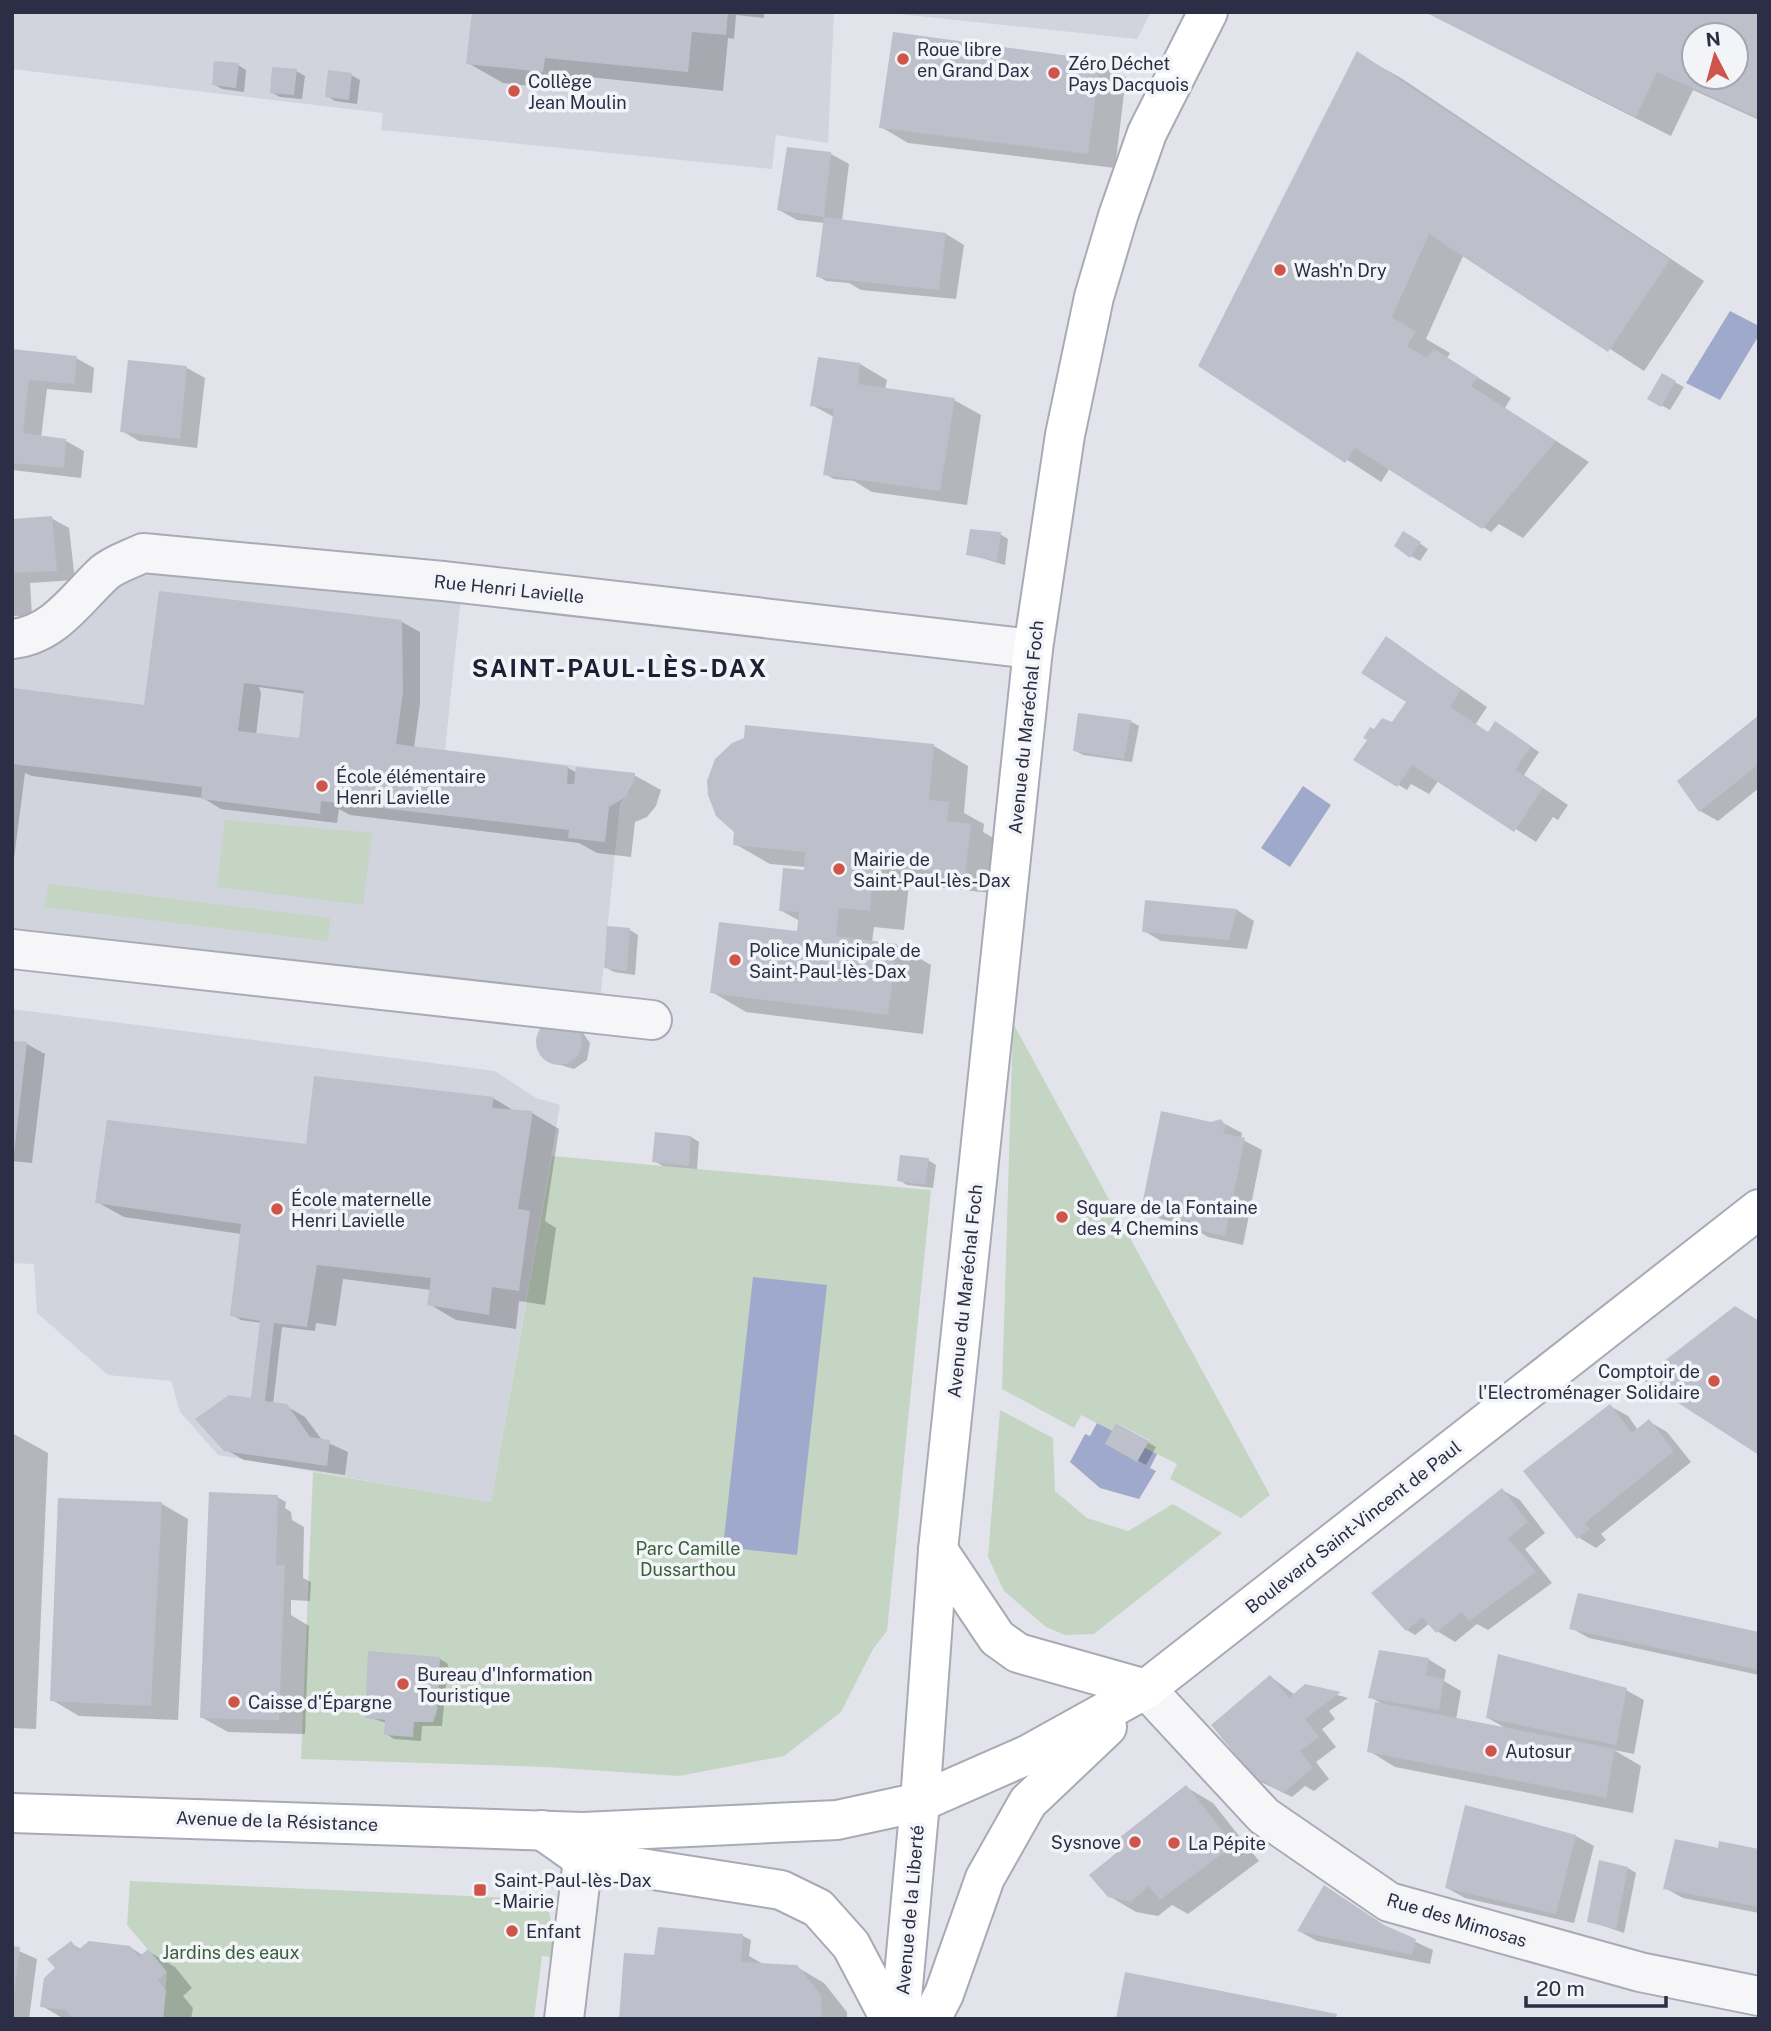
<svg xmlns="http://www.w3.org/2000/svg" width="1771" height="2031" viewBox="0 0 1771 2031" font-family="'Public Sans',sans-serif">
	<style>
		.built { fill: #d1d3dd }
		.green { fill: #c4d5c4 }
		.water { fill: #9ea9cb }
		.shadow { fill: #0003; fill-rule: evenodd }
		.building { fill: #bdbfcb; fill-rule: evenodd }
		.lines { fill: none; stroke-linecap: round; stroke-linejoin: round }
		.street-casing { stroke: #a8aab6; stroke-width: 42 }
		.secondary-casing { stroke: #a8aab6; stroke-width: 42 }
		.street { stroke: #f6f6f9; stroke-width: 38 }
		.secondary { stroke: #fff; stroke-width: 38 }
		.poi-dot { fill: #cf5449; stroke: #f3f4f8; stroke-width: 2.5 }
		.labels { text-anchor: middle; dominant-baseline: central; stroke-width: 7; stroke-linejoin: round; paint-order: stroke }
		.poi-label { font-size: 18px; fill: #2b2e44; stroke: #f3f4f8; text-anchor: start }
		.street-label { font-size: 18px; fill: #2b2e44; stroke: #f3f4f8 }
		.park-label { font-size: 18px; fill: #38603a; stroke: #f3f4f8 }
		.district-label { font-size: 24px; font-weight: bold; letter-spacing: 2px; fill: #1d1f35; stroke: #f3f4f8 }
	</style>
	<rect width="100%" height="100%" fill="#e3e4eb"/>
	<g class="built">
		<path d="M12,12H834L828,143L776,135L772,169L381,130L383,113L12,69Z"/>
		<path d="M880,12H1151L1137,39Z"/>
		<path d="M144,568L461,597L445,750L635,773L630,791L620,803L600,1002L12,937V654L101,593Z"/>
		<path d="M12,1009L495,1071L536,1098L560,1105L491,1502L218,1455L180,1412L171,1381L108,1375L37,1313L34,1264L12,1263Z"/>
	</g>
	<g class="green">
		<path d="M225,820L372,833L363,905L217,887Z"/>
		<path d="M49,884L330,918L328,941L44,907Z"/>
		<path d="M1013,1023L1270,1495L1241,1518L1170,1479L1177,1464L1145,1448L1149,1440L1117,1423L1112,1431L1081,1415L1074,1428L1002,1389Z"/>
		<path d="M552,1156L931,1190L887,1631L873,1649L841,1712L784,1756L679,1776L546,1767L301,1759L313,1472L491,1502Z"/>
		<path d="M1000,1410L1053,1438L1055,1491L1087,1518L1128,1531L1173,1504L1222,1533L1094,1634L1065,1635L1046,1627L1004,1591L988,1557Z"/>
		<path d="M130,1881L537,1899L548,1908L560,1958L542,1956L534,2019H163L167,1972L127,1925Z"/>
	</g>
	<g class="water">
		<path d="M1730,311L1759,326V335L1720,400L1686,383Z"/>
		<path d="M1303,786L1331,805L1290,867L1261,848Z"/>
		<path d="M753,1277L827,1285L797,1555L723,1547Z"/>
		<path d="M1097,1423L1157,1454L1150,1468L1156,1471L1139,1499L1100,1488L1070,1462L1085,1434L1090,1436Z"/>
	</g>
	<g class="shadow">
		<path d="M473,12H764V18L736,15L734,39L728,38L723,91L579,76L578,91L503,83L468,63Z"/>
		<path d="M1425,12H1759V120L1693,90L1671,136ZM1694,35H1736V77H1694Z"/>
		<path d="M1365,58L1401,78L1704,281L1644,371L1464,254L1426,339L1450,353L1447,358L1511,398L1505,408L1589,462L1523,538L1499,524L1491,532L1390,468L1381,482L1218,375Z"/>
		<path d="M1099,61L1126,77L1115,168L908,143L881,127Z"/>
		<path d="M238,65L246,70L244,92L222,89L214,84Z"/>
		<path d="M296,71L305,76L302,99L280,97L271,92Z"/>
		<path d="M351,75L360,80L357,104L335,101L327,96Z"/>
		<path d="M788,149L831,154L849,164L842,221L946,234L964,245L956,299L861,290L849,283L826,281L818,276L825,223L797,220L779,210Z"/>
		<path d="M12,351L76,358L94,368L92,393L47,389L41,438L66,441L84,451L81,478L12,470Z"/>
		<path d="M860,364L887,380L885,390L954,400L981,415L967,505L872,492L854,481L834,479L825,474L834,417L812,405Z"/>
		<path d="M187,368L205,378L197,448L139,441L122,431Z"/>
		<path d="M1663,376L1684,387L1670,410L1649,398Z"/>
		<path d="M51,518L69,528L75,580L30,583L32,616H12V520Z"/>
		<path d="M1000,534L1008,539L1005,565L968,554Z"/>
		<path d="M1412,538L1428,549L1420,561L1411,556Z"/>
		<path d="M402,622L420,632V703L414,748L568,768L577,773L634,775L661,790L656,806L647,817L635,822L631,857L597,853L579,843L350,815L339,809L337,823L221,809L203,798L32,776L25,773L12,874L14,690L152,708ZM259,687L306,694L301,740L256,735L261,694Z"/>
		<path d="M1387,638L1487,707L1475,725L1489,734L1504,728L1539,752L1524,775L1568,805L1558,820L1553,817L1536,842L1439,780L1429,794L1411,784L1407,790L1355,759L1374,732L1392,724L1408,701Z"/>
		<path d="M1759,717V788L1718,821L1700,811Z"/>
		<path d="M1130,721L1139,726L1132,762L1083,755L1074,750Z"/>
		<path d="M934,746L968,766L964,813L984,824L983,832L1006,845L1000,894L909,884L904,930L874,927L872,942L896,945L931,965L923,1034L746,1012L712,992L799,933L800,921L780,910L806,867L770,864L735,844Z"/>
		<path d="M1237,910L1254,921L1247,949L1161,941L1144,931Z"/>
		<path d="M630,930L638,935L635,975L614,972L605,967Z"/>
		<path d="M554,1021L579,1027L590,1043L587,1060L574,1069L547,1061L538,1049L539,1032Z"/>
		<path d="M12,1042L27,1044L45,1054L32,1163L12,1161Z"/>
		<path d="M493,1098L516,1112L532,1113L559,1129L545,1221L556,1228L545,1305L519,1301L516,1329L456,1320L429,1304L431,1290L343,1279L336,1326L316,1323L315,1331L282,1327L273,1404L286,1406L305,1417L322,1440L348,1452L345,1475L244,1460L225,1449L259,1402L262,1323L241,1320L232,1315L241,1234L124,1217L97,1202Z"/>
		<path d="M1223,1123L1242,1133L1241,1139L1262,1150L1243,1245L1208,1237L1190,1226L1161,1219L1143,1209L1211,1124Z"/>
		<path d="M691,1137L699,1142L697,1169L663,1166L654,1161Z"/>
		<path d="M928,1160L936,1165L933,1188L907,1185L899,1180Z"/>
		<path d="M1610,1406L1628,1416L1638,1430L1650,1422L1667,1432L1691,1462L1601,1534L1606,1540L1596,1548L1578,1537Z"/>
		<path d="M1117,1425L1156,1447L1146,1465L1107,1444Z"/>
		<path d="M12,1433L48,1453L36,1729L12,1728Z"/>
		<path d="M1502,1490L1520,1500L1545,1533L1525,1549L1552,1583L1488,1630L1477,1624L1455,1642L1437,1631L1430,1623L1415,1635L1407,1630L1374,1593Z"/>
		<path d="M277,1497L286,1502L285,1508L291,1512L292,1520L304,1527L303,1578L311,1582L310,1601L291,1600V1615L309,1626L305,1734L228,1732L201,1717Z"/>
		<path d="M162,1504L188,1519L178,1720L79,1716L52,1700Z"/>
		<path d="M1571,1628L1759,1634V1675L1589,1638Z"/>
		<path d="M440,1659L448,1664L442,1726H422L421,1741L394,1739L386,1734L387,1723L367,1717Z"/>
		<path d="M1428,1659L1446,1670L1444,1681L1461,1691L1456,1720L1507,1729L1488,1718L1626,1690L1644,1700L1634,1754L1614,1750L1641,1766L1633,1813L1395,1767L1369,1751L1384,1705L1370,1697Z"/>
		<path d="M1271,1677L1295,1695L1306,1686L1348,1698L1329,1711L1335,1719L1322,1729L1336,1747L1316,1762L1329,1779L1314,1791L1305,1786L1292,1797L1261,1782Z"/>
		<path d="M1186,1787L1213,1803L1259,1861L1188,1914L1172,1905L1158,1916L1136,1912L1109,1896L1123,1851Z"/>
		<path d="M1576,1836L1594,1846L1574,1923L1465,1898L1447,1888Z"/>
		<path d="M1720,1850L1759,1851V1913L1683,1898L1665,1888Z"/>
		<path d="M1628,1868L1636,1873L1624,1933L1589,1921Z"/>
		<path d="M1390,1930L1433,1950L1430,1964L1317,1941L1299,1931Z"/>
		<path d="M743,1936L751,1940L749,1956L765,1965L797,1967L824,1983L847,2012V2019H621L656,1957Z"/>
		<path d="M71,1943L82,1950L130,1947L144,1956L148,1951L175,1967L192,1988L183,1996L193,2008L191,2019H64L42,2006Z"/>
		<path d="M12,1948L37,1959L29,2019H12Z"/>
	</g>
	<g class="building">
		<path d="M472,12H728L726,35L692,32L688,72L545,58L543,72L466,64Z"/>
		<path d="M1426,12H1759V118L1657,72L1636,117ZM1694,35H1736V77H1694Z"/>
		<path d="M893,32L1100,60L1088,154L879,128Z"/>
		<path d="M1357,51L1670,260L1608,352L1429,234L1392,317L1416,332L1407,346L1427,358L1434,349L1478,377L1471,386L1556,441L1482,529L1355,448L1345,463L1198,366Z"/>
		<path d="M214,61L239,63L236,88L212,85Z"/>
		<path d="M272,67L297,69L294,95L270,93Z"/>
		<path d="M328,70L352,73L349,100L325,97Z"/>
		<path d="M787,147L831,152L824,217L777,210Z"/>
		<path d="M824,217L946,233L939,290L816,277Z"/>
		<path d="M12,349L77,356L74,384L29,380L23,433L66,439L64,468L12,463Z"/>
		<path d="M818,357L860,363L858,384L955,398L940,491L823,475L834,409L810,406Z"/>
		<path d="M128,360L187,366L180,439L120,432Z"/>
		<path d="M1662,373L1676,381L1661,407L1647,399Z"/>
		<path d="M52,516L57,571L12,573V519Z"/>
		<path d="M970,529L1001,532L997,561L966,555Z"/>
		<path d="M1403,531L1421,542L1410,558L1394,546Z"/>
		<path d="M159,591L402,620L403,692L396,744L568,766L567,784H574L576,767L635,773L634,781L626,797L609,807L605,842L568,838L569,830L321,801L320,814L201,799L202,787L12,764L13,688L144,705ZM244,683L304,691L299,738L238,731Z"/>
		<path d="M1386,636L1461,690L1450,707L1488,732L1495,721L1531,746L1515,770L1543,788L1514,832L1412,765L1397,787L1353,760L1367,740L1363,738L1370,727L1374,729L1382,718L1392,722L1406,702L1361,673Z"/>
		<path d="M1078,713L1131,720L1124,759L1073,751Z"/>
		<path d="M1759,715V764L1699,812L1677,781Z"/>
		<path d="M745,725L934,744L929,800L949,802L947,821L971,824L965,875L874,865L870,911L839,908L836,936L897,944L888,1015L710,993L719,922L797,931L799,912L779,911L783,868L804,870L805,852L733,845L734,832L716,816L708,795L707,781L715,759L732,743L744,738Z"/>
		<path d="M1145,900L1237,909L1229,940L1142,932Z"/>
		<path d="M607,926L630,928L627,971L604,968Z"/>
		<circle cx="559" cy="1042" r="23"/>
		<path d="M12,1041L27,1042L14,1154H12Z"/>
		<path d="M314,1076L494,1097L492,1108L533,1111L518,1209L530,1211L519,1291L492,1287L489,1315L427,1305L431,1278L317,1265L307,1327L274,1323L265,1401L287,1404L310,1437L330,1440L327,1466L224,1451L195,1419L229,1395L251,1398L260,1321L230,1316L241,1224L95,1203L107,1120L306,1144Z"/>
		<path d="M1161,1111L1211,1122L1221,1119L1226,1126L1223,1133L1245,1138L1225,1236L1188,1228L1190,1221L1141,1210Z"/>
		<path d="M655,1132L691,1136L689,1166L652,1162Z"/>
		<path d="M900,1155L929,1158L925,1185L897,1181Z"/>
		<path d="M1735,1306L1759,1321V1455L1641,1379Z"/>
		<path d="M1610,1404L1632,1433L1649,1419L1674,1451L1585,1523L1590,1529L1577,1539L1523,1471Z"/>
		<path d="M1116,1423L1149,1441L1137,1462L1105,1444Z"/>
		<path d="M1502,1488L1528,1522L1508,1538L1536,1572L1469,1621L1461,1612L1436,1633L1422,1617L1406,1631L1371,1593Z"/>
		<path d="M209,1492L278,1495L276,1565H285L279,1720L200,1718Z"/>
		<path d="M58,1498L162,1502L151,1706L50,1701Z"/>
		<path d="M1578,1593L1759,1632V1670L1569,1629Z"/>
		<path d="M1379,1650L1429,1658L1426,1675L1444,1679L1439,1710L1368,1698Z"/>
		<path d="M368,1651L440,1657L437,1711L433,1722H414L413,1737L384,1735L385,1720L365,1718Z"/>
		<path d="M1498,1654L1627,1688L1616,1745L1486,1718Z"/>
		<path d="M1270,1675L1289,1698L1305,1684L1341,1692L1305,1719L1319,1737L1300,1751L1313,1768L1283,1793L1263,1781L1260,1784L1211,1725Z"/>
		<path d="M1375,1702L1615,1749L1606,1798L1367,1752Z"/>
		<path d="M1186,1785L1234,1845L1160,1900L1149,1886L1131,1902L1108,1897L1089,1875L1120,1850L1114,1842Z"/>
		<path d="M1465,1805L1576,1835L1556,1914L1445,1888Z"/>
		<path d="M1675,1839L1718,1848L1719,1841L1759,1849V1907L1663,1889Z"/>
		<path d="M1599,1860L1628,1867L1616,1929L1587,1922Z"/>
		<path d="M1324,1885L1384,1925L1416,1939L1412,1955L1297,1931Z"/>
		<path d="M658,1927L743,1934L741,1962L797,1965L821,1995L822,2019H619L624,1953L654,1955Z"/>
		<path d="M71,1941L78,1950L89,1941L130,1946L139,1957L148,1949L167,1972L158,1980L166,1991L163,2019H73L66,2010L40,2007L44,1978L55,1968L47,1959Z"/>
		<path d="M12,1946L20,1947L14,1993H12Z"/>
		<path d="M1125,1972L1337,2014L1336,2019H1116Z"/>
	</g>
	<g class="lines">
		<g class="street-casing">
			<g id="street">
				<path d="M12,639C54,635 76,599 104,573C114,564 131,559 143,553L443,581L1033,649"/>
				<path d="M12,949L652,1020"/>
				<path d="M1146,1689L1264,1816L1389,1902L1640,1972L1759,1996"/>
				<path d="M564,2019L583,1859V1832"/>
			</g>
		</g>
		<g class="secondary-casing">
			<g id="secondary">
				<path d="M938,1550L997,1638L1018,1653L1146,1689"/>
				<path d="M12,1813L583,1832L837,1820L920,1802L1027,1755L1146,1689L1759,1209"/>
				<path d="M542,1830L583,1859L781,1890L818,1908L851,1945L890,2019"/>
				<path d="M900,2019L920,1802L938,1550L1033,649L1065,435L1094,297L1118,216L1147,133L1208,12"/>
				<path d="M931,2019L944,1994L985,1878L1028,1802L1107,1727"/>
			</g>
		</g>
		<use href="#street" class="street"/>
		<use href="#secondary" class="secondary"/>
	</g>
	<g class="poi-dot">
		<circle cx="903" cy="59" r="7"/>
		<circle cx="1054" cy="73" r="7"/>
		<circle cx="514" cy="91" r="7"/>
		<circle cx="1280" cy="270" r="7"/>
		<circle cx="322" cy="786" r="7"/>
		<circle cx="839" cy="869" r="7"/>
		<circle cx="735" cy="960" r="7"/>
		<circle cx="277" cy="1209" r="7"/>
		<circle cx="1062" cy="1217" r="7"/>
		<circle cx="1714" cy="1381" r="7"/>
		<circle cx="403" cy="1684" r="7"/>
		<circle cx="234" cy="1702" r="7"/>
		<circle cx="1491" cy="1751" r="7"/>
		<circle cx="1135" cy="1842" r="7"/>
		<circle cx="1174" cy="1843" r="7"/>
		<rect x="473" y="1883" width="14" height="14" rx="3.5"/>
		<circle cx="512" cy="1931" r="7"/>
	</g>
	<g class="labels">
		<g class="poi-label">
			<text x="917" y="49">Roue libre<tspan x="917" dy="21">en Grand Dax</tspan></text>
			<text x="1068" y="63">Zéro Déchet<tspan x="1068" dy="21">Pays Dacquois</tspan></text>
			<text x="528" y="81">Collège<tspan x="528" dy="21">Jean Moulin</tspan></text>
			<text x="1294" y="270">Wash'n Dry</text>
			<text x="336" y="776">École élémentaire<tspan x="336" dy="21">Henri Lavielle</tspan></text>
			<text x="853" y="859">Mairie de<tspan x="853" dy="21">Saint-Paul-lès-Dax</tspan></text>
			<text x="749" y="950">Police Municipale de<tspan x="749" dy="21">Saint-Paul-lès-Dax</tspan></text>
			<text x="291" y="1199">École maternelle<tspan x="291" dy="21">Henri Lavielle</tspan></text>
			<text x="1076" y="1207">Square de la Fontaine<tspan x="1076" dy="21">des 4 Chemins</tspan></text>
			<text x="1700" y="1371" text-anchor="end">Comptoir de<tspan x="1700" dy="21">l'Electroménager Solidaire</tspan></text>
			<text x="417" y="1674">Bureau d'Information<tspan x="417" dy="21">Touristique</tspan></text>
			<text x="248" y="1702">Caisse d'Épargne</text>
			<text x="1505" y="1751">Autosur</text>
			<text x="1121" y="1842" text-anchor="end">Sysnove</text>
			<text x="1188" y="1843">La Pépite</text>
			<text x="494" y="1880">Saint-Paul-lès-Dax<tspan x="494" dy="21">- Mairie</tspan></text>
			<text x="526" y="1931">Enfant</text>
		</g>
		<g class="street-label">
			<text transform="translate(509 589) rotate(6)">Rue Henri Lavielle</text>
			<text transform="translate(1026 727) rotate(-84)">Avenue du Maréchal Foch</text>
			<text transform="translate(965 1291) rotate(-84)">Avenue du Maréchal Foch</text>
			<text transform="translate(1353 1527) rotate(-38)">Boulevard Saint-Vincent de Paul</text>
			<text transform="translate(277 1821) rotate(2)">Avenue de la Résistance</text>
			<text transform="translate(910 1910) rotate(-85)">Avenue de la Liberté</text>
			<text transform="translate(1457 1920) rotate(17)">Rue des Mimosas</text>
		</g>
		<g class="park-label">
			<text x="688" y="1548">Parc Camille<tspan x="688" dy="21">Dussarthou</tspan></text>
			<text x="231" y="1952">Jardins des eaux</text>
		</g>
		<g class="district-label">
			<text x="620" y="668">SAINT-PAUL-LÈS-DAX</text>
		</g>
	</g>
	<rect width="1771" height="2031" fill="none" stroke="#2b2e44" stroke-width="28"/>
	<g transform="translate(1715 56) rotate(354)"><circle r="33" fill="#f3f4f8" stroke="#a3a5b0" stroke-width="2"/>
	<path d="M0-5L12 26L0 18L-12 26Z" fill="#cf5449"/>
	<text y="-10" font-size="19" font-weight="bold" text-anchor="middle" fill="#2b2e44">N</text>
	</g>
	<path d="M1526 1996v10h140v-10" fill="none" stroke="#2b2e44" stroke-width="3.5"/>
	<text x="1536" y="1996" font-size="21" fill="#2b2e44" stroke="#f3f4f8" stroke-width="5" paint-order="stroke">20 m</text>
</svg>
